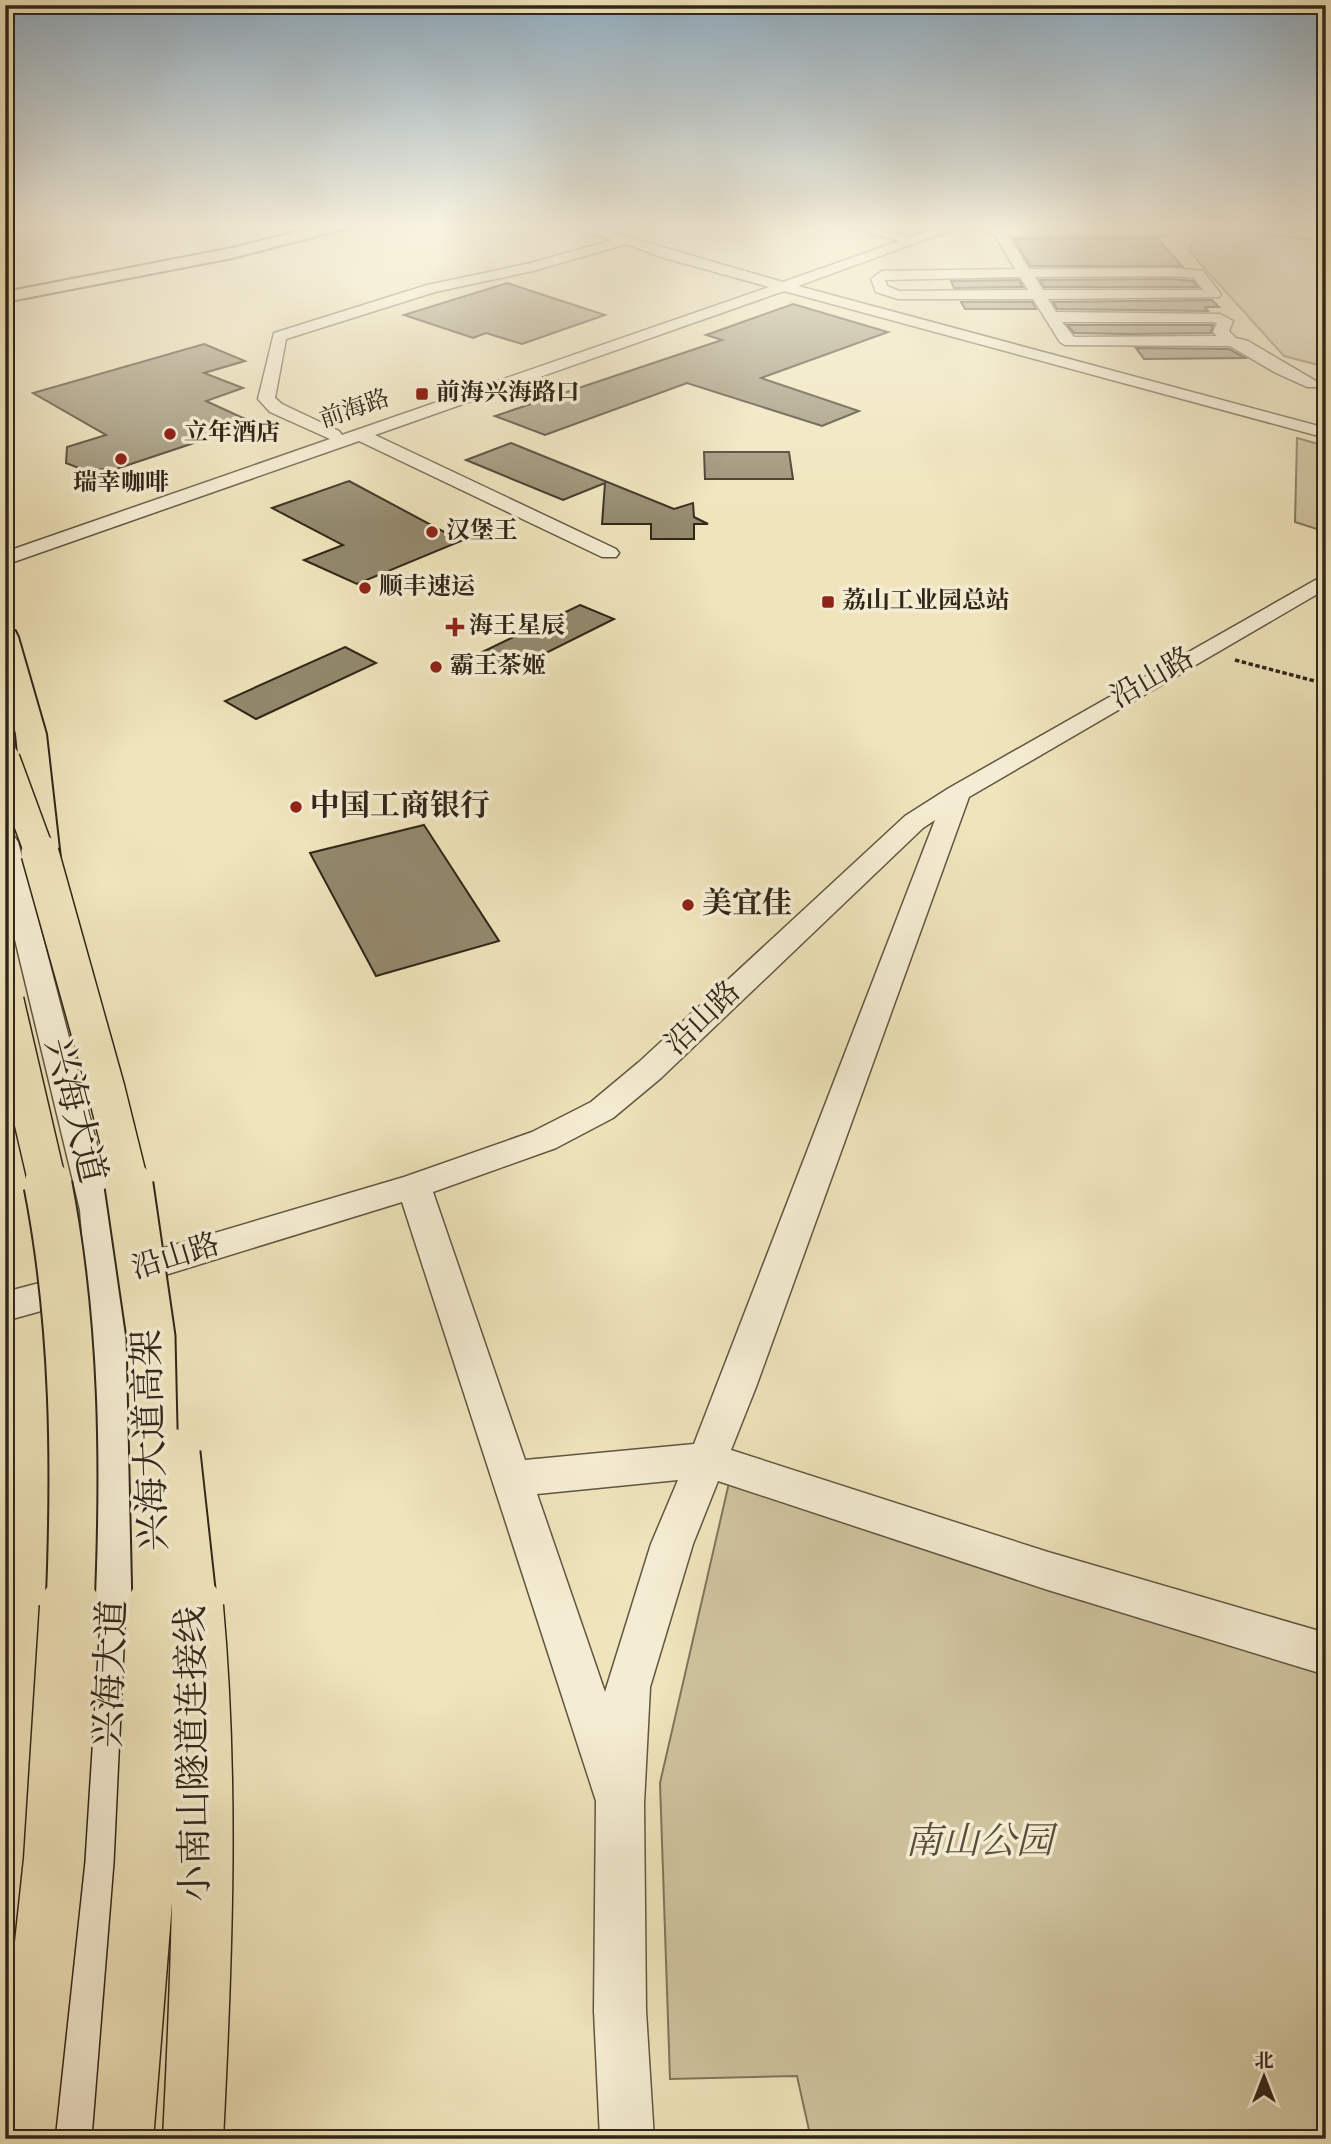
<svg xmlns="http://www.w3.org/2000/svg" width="1331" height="2144" viewBox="0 0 1331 2144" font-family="'Sorts Mill Goudy','Noto Serif SC',serif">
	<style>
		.green { fill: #cfc49f; stroke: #80755c; stroke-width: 2 }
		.building { fill: #93896d; stroke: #302619; stroke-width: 2 }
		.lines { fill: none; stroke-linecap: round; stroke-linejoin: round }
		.minor-casing { stroke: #605642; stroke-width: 3 }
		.major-casing { stroke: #302619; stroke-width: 4 }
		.path { stroke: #302619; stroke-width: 3.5; stroke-dasharray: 4.5 2.5; stroke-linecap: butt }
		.minor { fill: #f5edd3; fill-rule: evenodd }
		.major { fill: #efe4bb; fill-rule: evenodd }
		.major-bridge-far3-casing { stroke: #302619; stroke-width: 32; stroke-linecap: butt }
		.major-bridge-far2-casing { stroke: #302619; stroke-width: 40; stroke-linecap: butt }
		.major-bridge-far1-casing { stroke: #302619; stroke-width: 51; stroke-linecap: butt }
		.major-bridge-casing { stroke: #302619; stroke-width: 63; stroke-linecap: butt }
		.major-bridge-far3 { stroke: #efe4bb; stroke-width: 29 }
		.major-bridge-far2 { stroke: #efe4bb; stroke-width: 37 }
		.major-bridge-far1 { stroke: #efe4bb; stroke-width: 47 }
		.major-bridge { stroke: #efe4bb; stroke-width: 60 }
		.poi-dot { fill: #8f2418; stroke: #f5edd3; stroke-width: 2.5 }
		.labels { text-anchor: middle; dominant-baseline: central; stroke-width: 7; stroke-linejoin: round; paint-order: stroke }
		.far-poi-label { font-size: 24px; font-weight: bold; fill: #302619; stroke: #f5edd3; text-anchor: start }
		.far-street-label { font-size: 24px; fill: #302619; stroke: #f5edd3 }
		.street-label { font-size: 30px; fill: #302619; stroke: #f5edd3 }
		.poi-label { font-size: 30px; font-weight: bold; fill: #302619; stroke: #f5edd3; text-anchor: start }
		.near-street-label { font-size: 37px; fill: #302619; stroke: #f5edd3 }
		.near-park-label { font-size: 37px; font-style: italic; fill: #584e3a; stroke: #f5edd3 }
	</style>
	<rect width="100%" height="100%" fill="#efe4bb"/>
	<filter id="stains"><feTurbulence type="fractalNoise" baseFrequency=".00286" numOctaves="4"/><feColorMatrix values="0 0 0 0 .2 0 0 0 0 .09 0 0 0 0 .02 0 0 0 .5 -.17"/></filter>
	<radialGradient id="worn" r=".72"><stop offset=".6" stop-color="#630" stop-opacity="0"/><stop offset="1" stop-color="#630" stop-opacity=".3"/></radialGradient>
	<g class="green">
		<path d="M1199,226L1326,241V367L1284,356L1189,251Z"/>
		<path d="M1297,438L1326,446V532L1295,522Z"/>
		<path d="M734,1461L1326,1643V2139H811L797,2076L670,2079L660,1783Z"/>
	</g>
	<g class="building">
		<path d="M1157,238L1182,266H1030L1014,239Z"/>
		<path d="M1173,279L1193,281L1198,287H1044L1040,280Z"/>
		<path d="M1019,280L1023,287L954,288L951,281Z"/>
		<path d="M507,283L605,315L522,344L486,333L473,338L404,315Z"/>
		<path d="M1212,300L1219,307H1205L1208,311L1057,309L1053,302Z"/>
		<path d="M961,302H1032L1036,309H965Z"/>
		<path d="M793,304L888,332L761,378L859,411L822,426L687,383L545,435L495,416L722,340L706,335Z"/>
		<path d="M1067,325H1213L1211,333L1126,334L1074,333Z"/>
		<path d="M204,344L245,361L204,373L243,388L206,401L254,423L116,469L84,470L66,463L67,447L106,435L33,393Z"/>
		<path d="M1136,348L1229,349L1245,358L1144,359Z"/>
		<path d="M511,443L674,509L693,503L694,517L708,524H694V539H651V524H602L605,483L563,500L466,460Z"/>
		<path d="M704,452H789L793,479H705Z"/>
		<path d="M349,481L461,541L357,584L304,560L343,545L272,508Z"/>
		<path d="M580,605L614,619L512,670L478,654Z"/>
		<path d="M345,647L376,663L256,719L225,701Z"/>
		<path d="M424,825L499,941L376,976L310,853Z"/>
	</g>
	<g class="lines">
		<g class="minor-casing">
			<g id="minor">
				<path d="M565,225H586L783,282L899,241L843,225H865L906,235L907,239L946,225H965L798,286L1326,428V438L784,291L375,435L616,549L619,553L616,557H602L359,441L5,565V552L330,439L270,412L258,399L274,333L427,285L531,263L612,240ZM627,244L661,257L769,287L342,435L339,431L282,404L275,398L286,339L435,292L533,271Z"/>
				<path d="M968,225L1000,228H1170V234L1165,235L1009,236L1029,269L1173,268L1203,271L1221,294L1219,297L1048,299L1056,312L1220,314L1233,321L1229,331L1236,338L1248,341L1321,384L1319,387H1307L1276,373L1230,346L1065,345L1060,342L1033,299H898L876,292L871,279L882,271L1015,269L995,235ZM1173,276L1194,278L1203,290H1043L1035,277ZM1020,277L1028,290L899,291L887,286L885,280ZM1062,322H1213L1217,323L1213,332L1217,336L1074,337Z"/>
				<path d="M1225,225H1266L1326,232V240L1231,229Z"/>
				<path d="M1326,574V589L969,797L756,1387L731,1450L1048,1552L1326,1633V1675L1048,1590L718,1481L693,1544L650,1687L644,1804L646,2011L654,2139H600L594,2011L596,1801L402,1202L123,1288L133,1379L138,1635L133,1795L98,2139H44L85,1795L94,1635L95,1379L88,1298L5,1321V1292L85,1271L80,1210L5,898V834L14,836L18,842L114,1210L120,1261L404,1177L532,1132L591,1102L639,1062L905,816L949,788ZM935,820L694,1444L525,1460L433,1192L556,1148L613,1118L661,1078L923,828ZM678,1480L651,1544L605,1692L537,1494Z"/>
			</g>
		</g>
		<g class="major-casing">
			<g id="major">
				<path d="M323,225H350L348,228L232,258L5,302V292L232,248Z"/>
				<path d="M5,629L15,631L18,637L46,734L60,858L56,865L44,868L32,865L28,858L16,734L5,691Z"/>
			</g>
		</g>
		<path class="path" d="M1235,660L1326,684"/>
		<use href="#minor" class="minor"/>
		<use href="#major" class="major"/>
		<g class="major-bridge-far3-casing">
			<path id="major-bridge-far3" d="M5,759L40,854"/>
		</g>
		<g class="major-bridge-far2-casing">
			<g id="major-bridge-far2">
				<path d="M40,853L106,1089L130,1186"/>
				<path d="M5,1001L48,1186"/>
			</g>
		</g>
		<g class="major-bridge-far1-casing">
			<g id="major-bridge-far1">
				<path d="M48,1185C75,1324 76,1466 70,1608"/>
				<path d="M129,1185L151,1337L157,1608"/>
				<path d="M176,1453L193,1608"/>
			</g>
		</g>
		<g class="major-bridge-casing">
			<g id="major-bridge">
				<path d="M24,2139L54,1860L70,1607"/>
				<path d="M123,2139L145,1864L157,1607"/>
				<path d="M193,2139C202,1962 209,1783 193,1607"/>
			</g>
		</g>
		<use href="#major-bridge-far3" class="major-bridge-far3"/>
		<use href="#major-bridge-far2" class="major-bridge-far2"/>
		<use href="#major-bridge-far1" class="major-bridge-far1"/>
		<use href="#major-bridge" class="major-bridge"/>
	</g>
	<linearGradient id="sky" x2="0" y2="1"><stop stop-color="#91adc0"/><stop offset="0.43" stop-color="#f8f3e0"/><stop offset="1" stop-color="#f8f3e0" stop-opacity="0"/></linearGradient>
	<rect width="1331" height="525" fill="url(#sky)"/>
	<g class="poi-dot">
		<rect x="415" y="387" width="14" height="14" rx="3.5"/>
		<circle cx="170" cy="434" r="7"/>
		<circle cx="121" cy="459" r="7"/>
		<circle cx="432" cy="532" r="7"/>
		<circle cx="365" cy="588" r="7"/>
		<rect x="821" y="595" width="14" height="14" rx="3.5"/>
		<path d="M451.5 616.5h7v7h7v7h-7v7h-7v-7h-7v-7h7z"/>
		<circle cx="436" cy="667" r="7"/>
		<circle cx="296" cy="807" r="7"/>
		<circle cx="688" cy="905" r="7"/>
	</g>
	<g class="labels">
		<g class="far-poi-label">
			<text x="436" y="394">前海兴海路口</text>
			<text x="184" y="434">立年酒店</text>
			<text x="121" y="484" text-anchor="middle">瑞幸咖啡</text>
			<text x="446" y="532">汉堡王</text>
			<text x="379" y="588">顺丰速运</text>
			<text x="842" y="602">荔山工业园总站</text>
			<text x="469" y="627">海王星辰</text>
			<text x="450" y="667">霸王茶姬</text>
		</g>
		<g class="far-street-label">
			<text transform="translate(355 410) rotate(-19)">前海路</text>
		</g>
		<g class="street-label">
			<text transform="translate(1153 679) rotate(-30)">沿山路</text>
			<text transform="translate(704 1019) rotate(-44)">沿山路</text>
			<text transform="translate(176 1258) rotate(-17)">沿山路</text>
		</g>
		<g class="poi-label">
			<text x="310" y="807">中国工商银行</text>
			<text x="702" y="905">美宜佳</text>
		</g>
		<g class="near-street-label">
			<text transform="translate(73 1111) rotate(76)">兴海大道</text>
			<text transform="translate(153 1440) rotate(-92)">兴海大道高架</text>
			<text transform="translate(113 1674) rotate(-88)">兴海大道</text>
			<text transform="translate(196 1754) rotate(-91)">小南山隧道连接线</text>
		</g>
		<g class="near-park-label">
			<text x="979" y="1844">南山公园</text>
		</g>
	</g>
	<rect width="1331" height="2144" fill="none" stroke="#efe4bb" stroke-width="28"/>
	<rect x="7" y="7" width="1317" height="2130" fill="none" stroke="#302619" stroke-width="3.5"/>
	<rect x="14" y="14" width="1303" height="2116" fill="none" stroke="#302619" stroke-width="2"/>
	<g transform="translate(1264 2077)" stroke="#f5edd3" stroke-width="5" paint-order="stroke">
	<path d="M0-5L12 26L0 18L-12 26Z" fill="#302619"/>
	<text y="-10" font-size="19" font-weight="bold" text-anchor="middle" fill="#302619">北</text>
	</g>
	<rect width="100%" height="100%" filter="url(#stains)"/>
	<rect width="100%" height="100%" fill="url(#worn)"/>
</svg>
